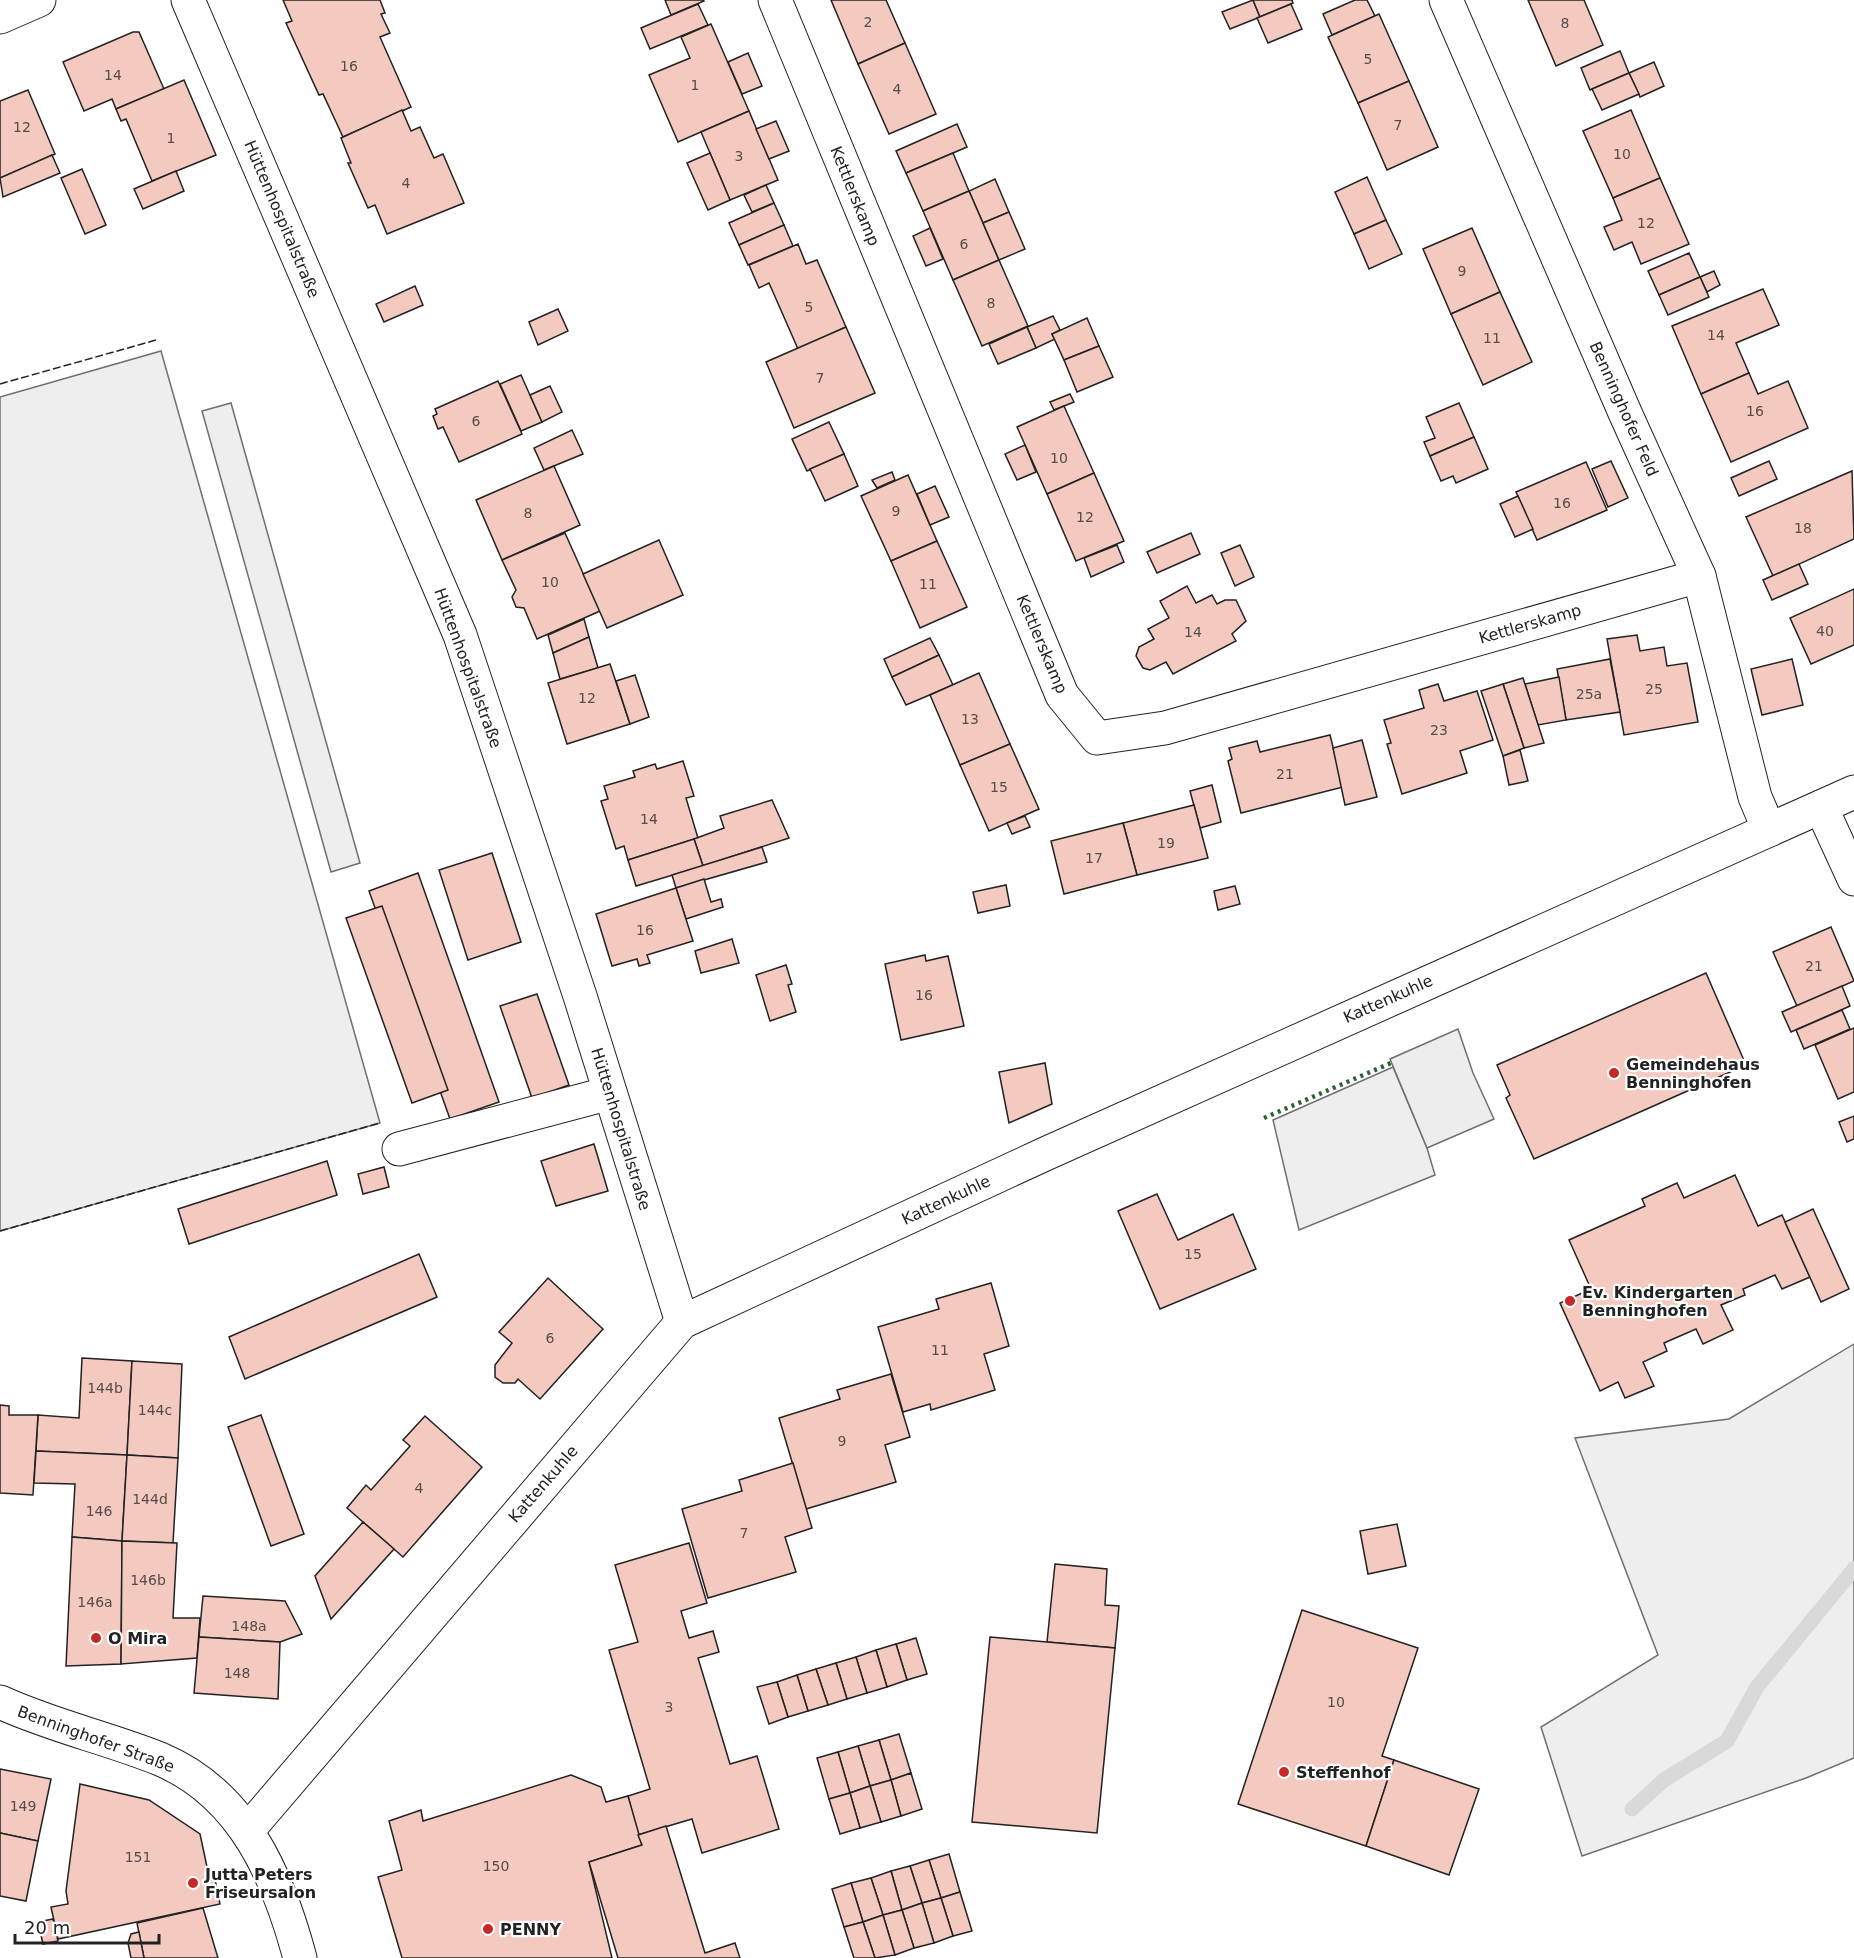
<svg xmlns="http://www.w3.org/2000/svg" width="1854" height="1958" viewBox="0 0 1854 1958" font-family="'DejaVu Sans',sans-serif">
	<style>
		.green { fill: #eee; stroke: #6f6f6f; stroke-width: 1.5 }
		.parking { fill: #ededed; stroke: #6f6f6f; stroke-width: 1.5 }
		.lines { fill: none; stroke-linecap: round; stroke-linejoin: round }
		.stream { stroke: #d9d9d9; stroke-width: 15 }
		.building { fill: #f3c9c0; stroke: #222; stroke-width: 1.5 }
		.minor-casing { stroke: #222; stroke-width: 35 }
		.major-casing { stroke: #222; stroke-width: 35 }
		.minor { stroke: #fff; stroke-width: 33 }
		.major { stroke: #fff; stroke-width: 33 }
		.hedge { stroke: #2f5e38; stroke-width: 4.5; stroke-dasharray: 3 4.5; stroke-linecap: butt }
		.fence { stroke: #222; stroke-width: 1.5; stroke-dasharray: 8 3; stroke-linecap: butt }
		.poi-dot { fill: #c62828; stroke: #fff; stroke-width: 2 }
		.labels { text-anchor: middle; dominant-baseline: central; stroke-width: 4.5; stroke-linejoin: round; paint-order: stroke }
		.number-label { font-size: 14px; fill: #564c4a }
		.street-label { font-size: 16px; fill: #222; stroke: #fff }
		.poi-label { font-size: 16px; font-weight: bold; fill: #222; stroke: #fff; text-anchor: start }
	</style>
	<rect width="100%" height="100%" fill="#fff"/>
	<g class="green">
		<path d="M161,351L380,1123L0,1231V397Z"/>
		<path d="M231,403L360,863L331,872L202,411Z"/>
		<path d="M1393,1067L1427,1148L1435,1175L1299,1230L1273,1120Z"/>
		<path d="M1854,1344V1758L1806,1778L1582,1856L1541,1727L1658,1655L1575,1438L1729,1419Z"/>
	</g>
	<path class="parking" d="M1458,1029L1473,1073L1494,1119L1427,1148L1390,1059Z"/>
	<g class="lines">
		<path class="stream" d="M1632,1809L1664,1780L1727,1741L1757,1687L1854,1569"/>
	</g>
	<g class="building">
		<path d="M283,0H380L385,13L381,14L390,33L380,37L411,107L343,137L323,94L319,95L286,23L292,21Z"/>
		<path d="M665,0H703L704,1L671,15Z"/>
		<path d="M831,0H886L905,43L858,64Z"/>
		<path d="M1253,0L1260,17L1230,29L1222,12Z"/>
		<path d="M1253,0H1292L1293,3L1260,17Z"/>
		<path d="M1355,0H1367L1375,16L1332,35L1323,14Z"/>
		<path d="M1528,0H1584L1603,45L1556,66Z"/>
		<path d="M698,4L708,25L650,49L641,28Z"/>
		<path d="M1291,4L1302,29L1268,43L1257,18Z"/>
		<path d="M1379,14L1409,81L1358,103L1328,37Z"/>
		<path d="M711,24L749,111L678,142L649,75L690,58L681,37Z"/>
		<path d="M133,32H139L164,89L116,109L112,99L84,111L63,62Z"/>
		<path d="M905,43L936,114L889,134L858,64Z"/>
		<path d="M1620,51L1629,73L1590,90L1581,68Z"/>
		<path d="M748,53L762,86L742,94L728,62Z"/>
		<path d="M1654,62L1664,86L1640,97L1629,73Z"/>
		<path d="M1629,73L1639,94L1602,110L1592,89Z"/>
		<path d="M184,80L216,155L152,181L126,119L121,121L116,109Z"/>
		<path d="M1409,81L1438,147L1387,170L1358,103Z"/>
		<path d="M28,90L55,154L0,178V101Z"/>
		<path d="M402,110L411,131L420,127L434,158L443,154L464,203L387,234L375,205L368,208L348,163H351L341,138Z"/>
		<path d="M1631,110L1660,178L1613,198L1583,131Z"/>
		<path d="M749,111L778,180L730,200L701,132Z"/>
		<path d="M776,121L789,151L769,159L756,129Z"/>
		<path d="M957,124L967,147L906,173L896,151Z"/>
		<path d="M710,153L730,200L708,210L687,163Z"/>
		<path d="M953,153L969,191L923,211L906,173Z"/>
		<path d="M52,155L60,173L3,197L0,178Z"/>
		<path d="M82,169L106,225L85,234L61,178Z"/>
		<path d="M176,171L184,191L143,209L134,189Z"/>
		<path d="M1367,177L1386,220L1354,234L1335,192Z"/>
		<path d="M1660,178L1689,244L1641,264L1632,242L1614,250L1604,227L1622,220L1613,198Z"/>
		<path d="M995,179L1009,212L983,223L969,191Z"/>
		<path d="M766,185L774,203L752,212L744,195Z"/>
		<path d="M969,191L999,260L953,280L923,211Z"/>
		<path d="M774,203L784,225L739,245L729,223Z"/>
		<path d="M1009,212L1025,249L999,260L983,223Z"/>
		<path d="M1386,220L1402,254L1369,269L1354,234Z"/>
		<path d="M784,225L793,246L748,265L739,245Z"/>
		<path d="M930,228L943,259L926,266L913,236Z"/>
		<path d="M1472,228L1500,292L1451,314L1423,249Z"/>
		<path d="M798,244L806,264L817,260L846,327L798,349L769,283L759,288L749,265Z"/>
		<path d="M1689,253L1700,277L1659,295L1648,271Z"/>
		<path d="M999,260L1028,326L982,346L953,280Z"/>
		<path d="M1714,271L1720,285L1707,292L1700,277Z"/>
		<path d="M1700,277L1709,297L1668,315L1659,295Z"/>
		<path d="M415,286L423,305L384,322L376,304Z"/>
		<path d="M1763,289L1779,325L1736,343L1749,373L1701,394L1672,326Z"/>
		<path d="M1500,292L1532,362L1483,385L1451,314Z"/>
		<path d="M558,309L568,331L538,345L529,322Z"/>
		<path d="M1053,316L1060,330L1052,334L1055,339L1036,348L1027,327Z"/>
		<path d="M1087,318L1099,346L1064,360L1052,334Z"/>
		<path d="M846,327L875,393L794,428L766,362Z"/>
		<path d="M1027,327L1036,348L998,364L989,344Z"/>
		<path d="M1099,346L1113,377L1077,392L1064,360Z"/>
		<path d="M1749,373L1758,394L1788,381L1808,428L1731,462L1701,394Z"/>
		<path d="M521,375L542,422L521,431L500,384Z"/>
		<path d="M498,381L522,434L459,462L443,427L438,429L433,416L437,414L435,409Z"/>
		<path d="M550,386L562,412L542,422L530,395Z"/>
		<path d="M1070,394L1074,402L1054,410L1050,402Z"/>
		<path d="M1459,403L1474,437L1430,456L1424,442L1435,438L1426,417Z"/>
		<path d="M1064,406L1094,473L1047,494L1017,427Z"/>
		<path d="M829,422L844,454L807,471L792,439Z"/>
		<path d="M572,430L583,454L544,470L534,448Z"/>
		<path d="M1474,437L1488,469L1456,483L1453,476L1441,481L1430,456Z"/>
		<path d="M1025,445L1036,472L1017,480L1005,454Z"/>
		<path d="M844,454L858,486L825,501L810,469Z"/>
		<path d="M1611,461L1628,498L1608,507L1592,469Z"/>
		<path d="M1769,461L1777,479L1739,496L1731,478Z"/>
		<path d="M1586,462L1607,510L1537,540L1516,492Z"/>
		<path d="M554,466L580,525L502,560L476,500Z"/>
		<path d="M1852,471L1854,539L1773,576L1746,517Z"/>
		<path d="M892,472L895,480L877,488L872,480Z"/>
		<path d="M1094,473L1124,541L1076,561L1047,494Z"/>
		<path d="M908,475L937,541L891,561L861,496Z"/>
		<path d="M935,486L949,517L930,525L917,494Z"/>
		<path d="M1518,496L1533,529L1515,537L1500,504Z"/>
		<path d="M565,533L600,611L537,639L524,608L516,607L512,597L516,590L502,560Z"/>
		<path d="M1191,533L1200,554L1157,573L1147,552Z"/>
		<path d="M659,540L683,595L607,628L583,574Z"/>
		<path d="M937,541L967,607L920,628L891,561Z"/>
		<path d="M1117,545L1124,562L1091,577L1084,558Z"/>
		<path d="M1240,545L1254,577L1235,586L1221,553Z"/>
		<path d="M1799,564L1808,584L1772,600L1763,580Z"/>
		<path d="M1187,586L1196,603L1212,595L1217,604L1225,600H1236L1246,621L1232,634L1236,641L1173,674L1166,662L1150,670L1143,668L1136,656L1139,647L1154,639L1148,629L1169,618L1160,601Z"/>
		<path d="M1854,589V645L1811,664L1790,618Z"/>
		<path d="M584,619L589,637L553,653L548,635Z"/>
		<path d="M1637,635L1640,651L1664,647L1667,666L1687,663L1698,722L1624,735L1607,639Z"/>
		<path d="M589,637L598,668L560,679L553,653Z"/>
		<path d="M930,638L939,655L892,677L884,659Z"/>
		<path d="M939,655L953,685L906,705L892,677Z"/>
		<path d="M1610,659L1620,712L1566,720L1557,669Z"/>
		<path d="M1792,659L1803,705L1762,715L1751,669Z"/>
		<path d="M610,664L630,724L567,744L548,683Z"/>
		<path d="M979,673L1010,744L960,765L930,695Z"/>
		<path d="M635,675L649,717L630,724L616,681Z"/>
		<path d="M1559,677L1566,720L1538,725L1525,684Z"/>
		<path d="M1523,678L1544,743L1524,748L1503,684Z"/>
		<path d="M1438,684L1444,701L1477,691L1493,740L1460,751L1467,773L1402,794L1387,744L1391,743L1384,720L1424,708L1419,690Z"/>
		<path d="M1503,684L1524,748L1503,756L1481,691Z"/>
		<path d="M1330,735L1343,787L1241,813L1228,761L1232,759L1229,748L1257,741L1260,752Z"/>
		<path d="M1362,740L1377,797L1345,805L1333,748Z"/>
		<path d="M1010,744L1039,809L989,831L960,765Z"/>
		<path d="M1520,750L1528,781L1509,785L1503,756Z"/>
		<path d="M683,761L694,796L686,798L698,838L628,860L624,846L616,849L601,801L608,799L604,786L635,777L633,771L655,764L657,769Z"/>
		<path d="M1212,785L1221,822L1200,828L1190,791Z"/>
		<path d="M772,800L789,838L703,866L694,839L724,828L720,816Z"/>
		<path d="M1194,805L1208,858L1137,875L1123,823Z"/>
		<path d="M1025,816L1030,827L1012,834L1007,823Z"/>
		<path d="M1123,823L1137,875L1064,894L1051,841Z"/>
		<path d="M694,839L703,866L636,886L628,860Z"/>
		<path d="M762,847L767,862L676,888L672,875Z"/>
		<path d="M492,853L521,942L468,960L439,870Z"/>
		<path d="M418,873L499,1102L450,1119L369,891Z"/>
		<path d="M704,879L711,902L721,899L723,907L686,919L676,888Z"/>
		<path d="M1006,885L1010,906L978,913L973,892Z"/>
		<path d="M1235,886L1240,904L1218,910L1214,891Z"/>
		<path d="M676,888L693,941L647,955L650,963L639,966L637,959L612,966L596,914Z"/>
		<path d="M382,906L448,1090L412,1103L346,918Z"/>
		<path d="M1831,927L1854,981L1797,1006L1773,952Z"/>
		<path d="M732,939L739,963L701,973L695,951Z"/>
		<path d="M925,955L926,961L948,956L964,1026L901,1040L885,964Z"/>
		<path d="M786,965L792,984L788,985L796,1012L770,1021L756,975Z"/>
		<path d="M1706,973L1746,1065L1534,1159L1506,1098L1510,1095L1497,1065Z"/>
		<path d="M1842,986L1850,1006L1791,1032L1782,1012Z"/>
		<path d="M537,994L569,1085L532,1098L500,1006Z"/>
		<path d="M1842,1010L1850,1029L1804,1049L1796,1030Z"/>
		<path d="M1854,1028V1092L1838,1099L1815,1045Z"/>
		<path d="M1045,1063L1052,1104L1009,1123L999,1072Z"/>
		<path d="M1854,1116V1139L1847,1142L1839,1122Z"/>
		<path d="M594,1144L608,1191L556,1206L541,1161Z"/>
		<path d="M327,1161L337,1195L189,1244L178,1209Z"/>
		<path d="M384,1167L389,1187L363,1194L358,1174Z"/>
		<path d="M1735,1175L1758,1226L1782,1215L1810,1277L1782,1289L1775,1275L1743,1289L1745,1295L1721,1305L1733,1330L1703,1344L1696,1329L1664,1343L1667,1351L1643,1362L1654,1386L1625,1398L1618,1382L1600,1391L1560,1303L1591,1289L1569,1240L1645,1206L1642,1199L1677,1183L1684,1198Z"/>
		<path d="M1157,1194L1178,1240L1233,1214L1256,1269L1160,1309L1118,1211Z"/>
		<path d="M1813,1209L1849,1289L1821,1302L1785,1222Z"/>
		<path d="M419,1254L437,1297L245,1379L229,1337Z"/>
		<path d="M548,1278L603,1329L540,1399L518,1379L515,1383H503L495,1377V1365L512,1343L499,1332Z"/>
		<path d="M991,1283L1009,1346L984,1354L995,1390L931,1410L930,1404L903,1412L878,1327L939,1309L936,1299Z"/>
		<path d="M82,1358L132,1361L127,1455L36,1451L38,1415L79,1418Z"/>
		<path d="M132,1361L182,1364L178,1458L127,1455Z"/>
		<path d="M891,1374L910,1437L885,1445L896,1482L806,1509L779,1418L840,1399L837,1390Z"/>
		<path d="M0,1405L9,1406V1415H38L33,1495L0,1493Z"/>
		<path d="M261,1415L304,1534L271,1546L228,1427Z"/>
		<path d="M425,1416L482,1467L403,1557L347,1508L366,1485L371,1490L410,1446L403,1440Z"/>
		<path d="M36,1451L127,1455L122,1541L72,1537L75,1484L34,1483Z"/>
		<path d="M127,1455L178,1458L173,1543L122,1541Z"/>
		<path d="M793,1463L812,1528L785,1537L796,1572L708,1598L682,1509L742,1491L739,1480Z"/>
		<path d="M363,1522L394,1549L331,1619L315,1576Z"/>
		<path d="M1397,1524L1406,1566L1368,1574L1360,1531Z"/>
		<path d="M72,1537L122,1541L121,1664L66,1666Z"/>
		<path d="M122,1541L177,1543L173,1618H200L197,1658L121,1664Z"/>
		<path d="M689,1543L707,1603L681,1611L689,1638L713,1631L719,1652L698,1658L730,1764L757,1756L779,1829L702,1853L692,1819L638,1835L628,1796L650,1789L609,1650L638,1642L615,1565Z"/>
		<path d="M1055,1564L1107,1569L1105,1605L1119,1606L1115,1648L1047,1642Z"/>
		<path d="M203,1596L285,1601L302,1634L280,1642L199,1637Z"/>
		<path d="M1302,1610L1418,1648L1382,1756L1394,1760L1366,1846L1238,1804Z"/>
		<path d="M199,1637L280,1642L278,1699L194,1693Z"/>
		<path d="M990,1637L1115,1648L1097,1833L972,1822Z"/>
		<path d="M916,1638L927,1674L907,1680L896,1644Z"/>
		<path d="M896,1644L907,1680L887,1687L876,1650Z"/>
		<path d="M876,1650L887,1687L867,1693L856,1657Z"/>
		<path d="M856,1657L867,1693L847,1699L836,1663Z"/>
		<path d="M836,1663L847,1699L828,1705L816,1669Z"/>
		<path d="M816,1669L828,1705L808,1711L797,1675Z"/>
		<path d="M797,1675L808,1711L788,1717L777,1682Z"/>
		<path d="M777,1682L788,1717L769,1724L757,1687Z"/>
		<path d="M899,1734L911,1773L891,1780L879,1740Z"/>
		<path d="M879,1740L891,1780L870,1786L858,1746Z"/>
		<path d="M858,1746L870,1786L850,1793L838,1752Z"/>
		<path d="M838,1752L850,1793L829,1799L817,1758Z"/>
		<path d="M1394,1760L1479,1789L1449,1875L1366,1846Z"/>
		<path d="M0,1769L51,1779L38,1841L0,1833Z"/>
		<path d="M911,1773L922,1809L901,1816L891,1780Z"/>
		<path d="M571,1775L601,1787L606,1802L628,1796L642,1845L589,1862L612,1958H402L378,1877L402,1870L389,1821L421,1810L423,1821Z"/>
		<path d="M891,1780L901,1816L881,1822L870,1786Z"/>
		<path d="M80,1784L149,1800L200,1834L210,1881L215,1879L220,1904L58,1939L51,1907L68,1904L66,1891Z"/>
		<path d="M870,1786L881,1822L860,1828L850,1793Z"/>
		<path d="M850,1793L860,1828L840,1834L829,1799Z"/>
		<path d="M666,1826L705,1953L735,1943L740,1958H618L589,1862L642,1845L638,1835Z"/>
		<path d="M0,1833L38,1841L26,1901L0,1896Z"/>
		<path d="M949,1854L960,1892L941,1898L929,1860Z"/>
		<path d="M929,1860L941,1898L922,1903L910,1866Z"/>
		<path d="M910,1866L922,1903L902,1910L891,1871Z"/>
		<path d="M891,1871L902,1910L883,1915L871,1878Z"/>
		<path d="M871,1878L883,1915L863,1922L851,1883Z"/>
		<path d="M851,1883L863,1922L844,1927L832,1889Z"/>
		<path d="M960,1892L972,1931L953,1936L941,1898Z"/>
		<path d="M941,1898L953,1936L934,1943L922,1903Z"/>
		<path d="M922,1903L934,1943L914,1948L902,1910Z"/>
		<path d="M203,1908L218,1958H144L137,1923Z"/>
		<path d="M902,1910L914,1948L895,1955L883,1915Z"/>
		<path d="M883,1915L895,1955L875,1958L863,1922Z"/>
		<path d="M53,1919L58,1941L43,1944L38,1922Z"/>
		<path d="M863,1922L875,1958H854L844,1927Z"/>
		<path d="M139,1932L144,1958H131L128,1943L131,1934Z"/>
	</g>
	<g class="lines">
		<g class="minor-casing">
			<g id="minor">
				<path d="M188,0L460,635L580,996L682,1322"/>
				<path d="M775,0L1062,695L1097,738L1165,728L1699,576"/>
				<path d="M1446,0L1626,415L1699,576L1755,797L1769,830"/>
				<path d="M0,17L39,0"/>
				<path d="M1821,807L1854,879"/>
				<path d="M399,1149L610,1093"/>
				<path d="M248,1830L682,1322L1045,1154L1854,792"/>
			</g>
		</g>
		<g class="major-casing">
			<path id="major" d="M0,1702C52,1726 108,1738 160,1759C243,1794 278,1876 300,1958"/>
		</g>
		<use href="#minor" class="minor"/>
		<use href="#major" class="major"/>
		<path class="hedge" d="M1264,1118L1391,1063"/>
		<g class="fence">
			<path d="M0,384L156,340"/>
			<path d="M0,1231L380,1123"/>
		</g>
	</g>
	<g class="poi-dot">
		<circle cx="1614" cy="1073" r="6"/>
		<circle cx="1570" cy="1301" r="6"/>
		<circle cx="96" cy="1638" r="6"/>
		<circle cx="1284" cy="1772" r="6"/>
		<circle cx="193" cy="1883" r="6"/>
		<circle cx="488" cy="1929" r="6"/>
	</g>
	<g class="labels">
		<g class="number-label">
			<text x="868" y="22">2</text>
			<text x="1565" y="23">8</text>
			<text x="1368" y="59">5</text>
			<text x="349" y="66">16</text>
			<text x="113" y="75">14</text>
			<text x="695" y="85">1</text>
			<text x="897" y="89">4</text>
			<text x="1398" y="125">7</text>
			<text x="22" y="127">12</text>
			<text x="171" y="138">1</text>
			<text x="1622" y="154">10</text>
			<text x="739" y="156">3</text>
			<text x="406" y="183">4</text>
			<text x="1646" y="223">12</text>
			<text x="964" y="244">6</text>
			<text x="1462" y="271">9</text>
			<text x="991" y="303">8</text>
			<text x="809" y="307">5</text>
			<text x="1716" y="335">14</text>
			<text x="1492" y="338">11</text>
			<text x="820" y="378">7</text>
			<text x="1755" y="411">16</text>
			<text x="476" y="421">6</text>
			<text x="1059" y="458">10</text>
			<text x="1562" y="503">16</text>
			<text x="896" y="511">9</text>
			<text x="528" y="513">8</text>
			<text x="1085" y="517">12</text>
			<text x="1803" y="528">18</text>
			<text x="550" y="582">10</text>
			<text x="928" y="584">11</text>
			<text x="1825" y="631">40</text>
			<text x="1193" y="632">14</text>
			<text x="1654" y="689">25</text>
			<text x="1589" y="694">25a</text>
			<text x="587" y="698">12</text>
			<text x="970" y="719">13</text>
			<text x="1439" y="730">23</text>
			<text x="1285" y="774">21</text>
			<text x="999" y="787">15</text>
			<text x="649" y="819">14</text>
			<text x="1166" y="843">19</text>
			<text x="1094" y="858">17</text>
			<text x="645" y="930">16</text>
			<text x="1814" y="966">21</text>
			<text x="924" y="995">16</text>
			<text x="1193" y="1254">15</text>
			<text x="550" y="1338">6</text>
			<text x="940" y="1350">11</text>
			<text x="105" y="1388">144b</text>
			<text x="155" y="1410">144c</text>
			<text x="842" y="1441">9</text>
			<text x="419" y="1488">4</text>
			<text x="150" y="1499">144d</text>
			<text x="99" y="1511">146</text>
			<text x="744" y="1533">7</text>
			<text x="148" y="1580">146b</text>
			<text x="95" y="1602">146a</text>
			<text x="249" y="1626">148a</text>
			<text x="237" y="1673">148</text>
			<text x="1336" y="1702">10</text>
			<text x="669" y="1707">3</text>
			<text x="23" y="1806">149</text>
			<text x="138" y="1857">151</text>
			<text x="496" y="1866">150</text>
		</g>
		<g class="street-label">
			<text transform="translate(855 196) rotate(68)">Kettlerskamp</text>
			<text transform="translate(282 219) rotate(67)">Hüttenhospitalstraße</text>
			<text transform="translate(1624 409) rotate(66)">Benninghofer Feld</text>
			<text transform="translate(1530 624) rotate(-16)">Kettlerskamp</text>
			<text transform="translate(1042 644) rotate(67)">Kettlerskamp</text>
			<text transform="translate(468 668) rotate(70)">Hüttenhospitalstraße</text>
			<text transform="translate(1388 999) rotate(-24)">Kattenkuhle</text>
			<text transform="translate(621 1129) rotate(73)">Hüttenhospitalstraße</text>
			<text transform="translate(946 1200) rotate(-25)">Kattenkuhle</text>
			<text transform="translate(543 1484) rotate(-49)">Kattenkuhle</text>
			<text transform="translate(96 1739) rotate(20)">Benninghofer Straße</text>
		</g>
		<g class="poi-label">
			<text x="1626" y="1064">Gemeindehaus<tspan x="1626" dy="18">Benninghofen</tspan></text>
			<text x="1582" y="1292">Ev. Kindergarten<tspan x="1582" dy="18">Benninghofen</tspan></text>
			<text x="108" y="1638">O Mira</text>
			<text x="1296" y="1772">Steffenhof</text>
			<text x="205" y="1874">Jutta Peters<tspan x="205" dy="18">Friseursalon</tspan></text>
			<text x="500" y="1929">PENNY</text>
		</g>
	</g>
	<path d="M15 1934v9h144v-9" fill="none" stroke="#222222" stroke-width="3"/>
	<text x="24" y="1934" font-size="18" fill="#222222" stroke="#ffffff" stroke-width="4.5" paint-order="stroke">20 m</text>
</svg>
